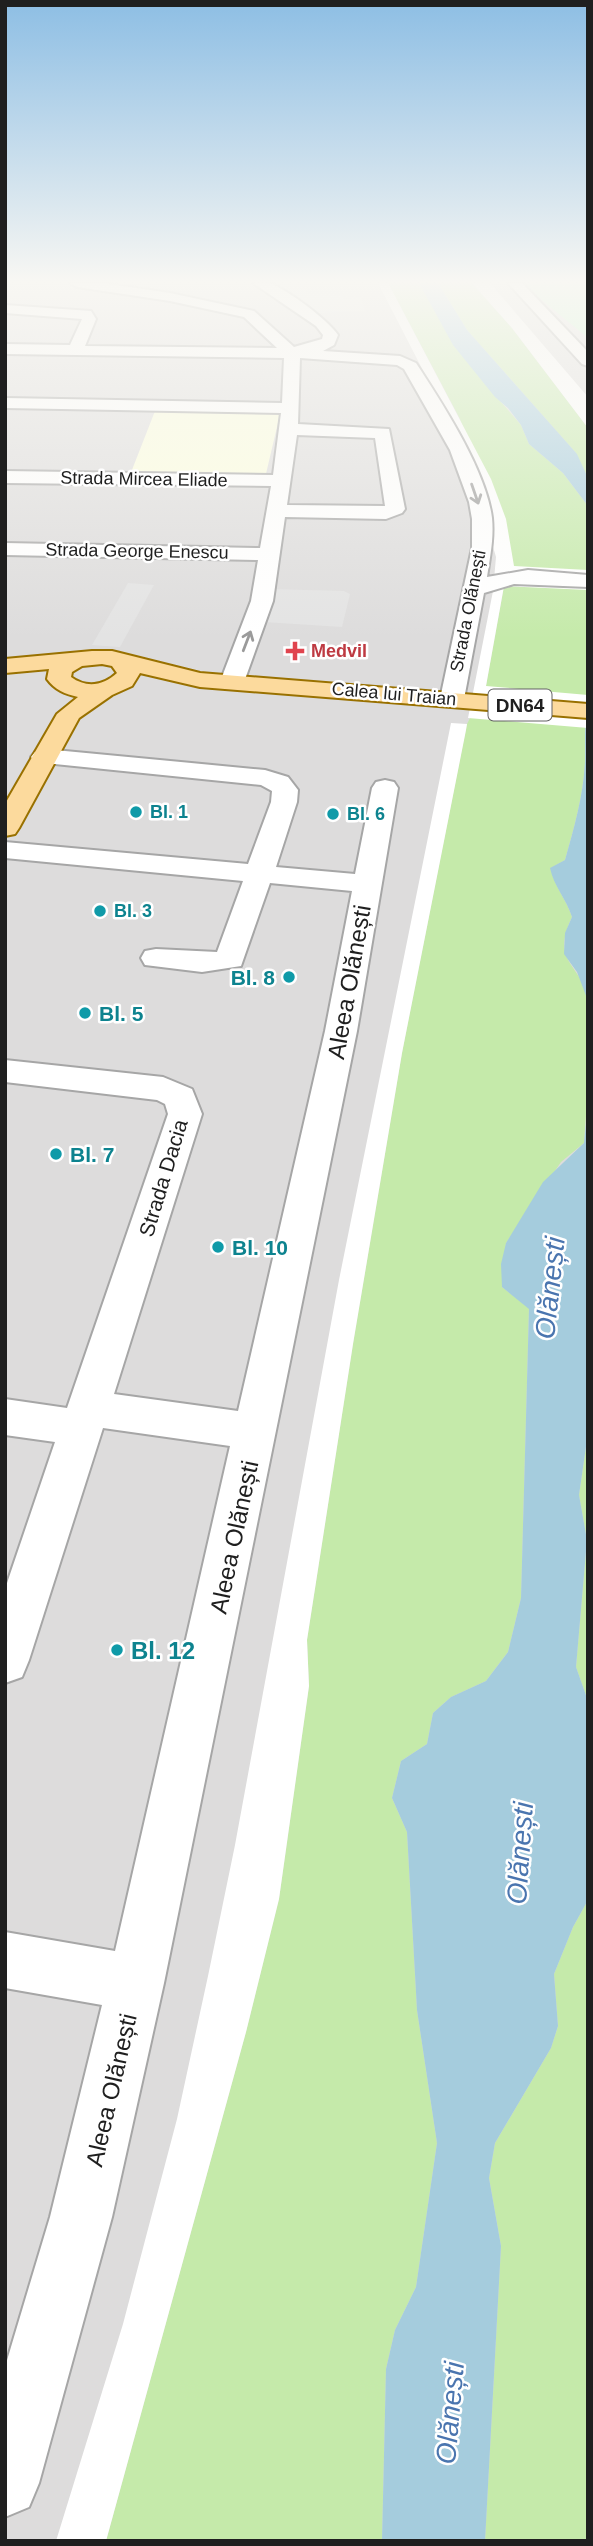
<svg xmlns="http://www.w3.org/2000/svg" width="593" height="2546" viewBox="0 0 593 2546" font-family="Arial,sans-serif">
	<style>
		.residential { fill: #dddcdc }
		.education { fill: #fdffde }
		.grass { fill: #c5eaaa }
		.park { fill: #c2faca }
		.parking { fill: #e3e3e3 }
		.water { fill: #a5ccdd }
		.pier { fill: #fff }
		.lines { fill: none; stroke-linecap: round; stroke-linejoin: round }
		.minor-casing { stroke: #a6a6a6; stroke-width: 4 }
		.major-casing { stroke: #997100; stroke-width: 4 }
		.minor { fill: #fff; fill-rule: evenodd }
		.major { fill: #fcda9d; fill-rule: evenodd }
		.oneway { stroke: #9a9a9a }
		.health-dot { fill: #e0444e; stroke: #fff; stroke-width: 2.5 }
		.culture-dot { fill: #0f9aa8; stroke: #fff; stroke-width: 2.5 }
		.labels { text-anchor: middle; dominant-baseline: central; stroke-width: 5; stroke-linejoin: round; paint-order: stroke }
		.far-street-label { font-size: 18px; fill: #1f1f1f; stroke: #fff }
		.far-health-label { font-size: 18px; font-weight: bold; fill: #be3a42; stroke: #fff; text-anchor: start }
		.far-culture-label { font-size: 18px; font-weight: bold; fill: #0d838f; stroke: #fff; text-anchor: start }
		.shield { fill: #fff; stroke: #626262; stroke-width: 2 }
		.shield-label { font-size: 19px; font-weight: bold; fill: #1f1f1f }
		.culture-label { font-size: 21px; font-weight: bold; fill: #0d838f; stroke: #fff; text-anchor: start }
		.street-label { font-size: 21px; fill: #1f1f1f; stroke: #fff }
		.near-street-label { font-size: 24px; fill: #1f1f1f; stroke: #fff }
		.near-culture-label { font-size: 24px; font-weight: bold; fill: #0d838f; stroke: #fff; text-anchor: start }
		.near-water-label { font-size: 28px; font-style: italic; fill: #4a75af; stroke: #fff }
	</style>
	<rect width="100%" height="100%" fill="#f0ede5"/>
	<rect class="residential" x="5" y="283" width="583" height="2258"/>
	<path class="education" d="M166,409H250L280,414L265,478L130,475L155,411Z"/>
	<g class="grass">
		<path d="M388,283H419L481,379L521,425L529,444L563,473L588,506V714C583,731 586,745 585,763C583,797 574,828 565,860L551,868C554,887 566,898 572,917C550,964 581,961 588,1001C590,1013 588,1027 588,1040C588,1074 587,1108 584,1143L561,1162L506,1243L502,1287L529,1308L521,1598L508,1652L486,1681L451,1697L433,1713L427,1744L401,1761L392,1798L407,1832L417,2010L437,2143L416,2287L395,2330L386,2369L382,2541H106L246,2032L279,1899L309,1686L307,1640L353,1344L402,1053L467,724L486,686L504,586L460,419Z"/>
		<path d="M438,283H472L512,328L588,428V478L575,452L467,330Z"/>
		<path d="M588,1433V1701L576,1667L587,1540L579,1495Z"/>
		<path d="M588,1900V2541H485L501,2246L489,2178L495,2143L551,2048L558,2026L554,1974L573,1927Z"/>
	</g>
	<path class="park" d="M521,283H588V338Z"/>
	<g class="parking">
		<path d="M273,283H306V294L341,295L344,299L361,298L365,311L319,313Z"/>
		<path d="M128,583L154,585L120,647L92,645Z"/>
		<path d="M271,589L344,591L350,594L342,627L264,622Z"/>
	</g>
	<g class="water">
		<path d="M419,283H438L467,330L577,454L588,478V506L563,473L529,444L521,425L508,408L495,397L453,345Z"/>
		<path d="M588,714V1001L577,972L564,954L565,933L572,917C566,898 554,887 550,868L565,860C574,828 583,797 585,763C586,745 583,731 588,714Z"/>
		<path d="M588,1105V1433L579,1495L587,1540L576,1667L588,1701V1900L573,1927L554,1974L558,2026L551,2048L495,2143L489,2178L501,2246L485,2541H382L386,2369L395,2330L416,2287L437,2143L417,2010L407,1832L392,1798L401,1761L427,1744L433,1713L451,1697L486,1681L508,1652L521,1598L529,1309L502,1287L501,1264L506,1243L543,1182L584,1143Z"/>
	</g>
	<g class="pier">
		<path d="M378,283H388L491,479L506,519L514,566L588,570V590L504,586L486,686L588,695V728L468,718L493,591L496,557L465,452Z"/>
		<path d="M472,283H490L588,397V428L512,328Z"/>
		<path d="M451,723L467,724L466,730L402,1053L353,1344L307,1640L309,1686L279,1899L246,2032L106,2541H56L123,2324L177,2119L208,1976L235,1845L339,1280Z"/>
	</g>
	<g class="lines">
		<g class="minor-casing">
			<g id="minor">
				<path d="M70,283H102L170,293L254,311L294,347L322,339L323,335L316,326L253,283C258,283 265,282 270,283C289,291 327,319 338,335L334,345L323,351L400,356L416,363C442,403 486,470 492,518C494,538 490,557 487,577L528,570L588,575V587L514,584L484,593L464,699L461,704L452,706L443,704L440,699L472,548V519L469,502L450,450L404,369L397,365L300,358L298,424L389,429L405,509L402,513L386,519L285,517L273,601L244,682L240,687H224L220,682L251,601L258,560L5,555V543L260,548L271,486L5,483V471L273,475L281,413L5,408V398L282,403L284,358L5,354V344L70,345L82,319L5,313V305L91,311L96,319L85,346L277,348L244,317L170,301L77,287ZM297,435L375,438L385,506L287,505Z"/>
				<path d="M508,283H522L588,352V366L582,364Z"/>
				<path d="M44,749L265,770L288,777L298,790L297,802L276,867L355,874L372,788L376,782L385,780L394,782L398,788L357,1031L164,1983L112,2217L39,2483L29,2507L5,2517V2367L50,2217L102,2005L5,1988V1932L115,1951L230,1446L103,1428L29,1660L22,1677L5,1683V1589L55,1442L5,1435V1399L67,1408L168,1114L165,1104L157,1100L5,1082V1060L163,1077L192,1089L202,1114L114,1394L238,1411L325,1031L352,891L270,883L241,966L202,972L145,965L141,958L145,951L156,949L217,952L243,881L5,858V842L248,864L271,802L272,791L261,785L35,762L31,757L35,752Z"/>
			</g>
		</g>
		<g class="major-casing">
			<path id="major" d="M92,651H112L200,673L588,704V718L200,687L140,673L132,686L112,695L79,718L19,828L15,834L5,836V804L57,714L78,697C65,694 55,690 47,679L49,669L5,673V659ZM102,664L112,666L117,673C103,686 86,688 71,677L72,672L82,666Z"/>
		</g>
		<use href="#minor" class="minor"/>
		<use href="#major" class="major"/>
	</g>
	<defs><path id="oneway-shaft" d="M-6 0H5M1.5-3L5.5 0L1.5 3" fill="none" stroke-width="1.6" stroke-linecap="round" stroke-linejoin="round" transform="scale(1.75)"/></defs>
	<g class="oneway">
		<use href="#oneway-shaft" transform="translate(475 494) rotate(71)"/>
		<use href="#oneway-shaft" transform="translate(247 641) rotate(-69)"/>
	</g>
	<linearGradient id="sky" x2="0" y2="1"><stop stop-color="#8dbee4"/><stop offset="0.44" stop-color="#f8f7f3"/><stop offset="1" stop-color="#f8f7f3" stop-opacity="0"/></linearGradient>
	<rect width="593" height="639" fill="url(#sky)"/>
	<path class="health-dot" d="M291.5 640.5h7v7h7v7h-7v7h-7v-7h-7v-7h7z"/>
	<g class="culture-dot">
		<circle cx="136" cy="812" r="7"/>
		<circle cx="333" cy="814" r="7"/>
		<circle cx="100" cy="911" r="7"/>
		<circle cx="289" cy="977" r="7"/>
		<circle cx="85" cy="1013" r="7"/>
		<circle cx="56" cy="1154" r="7"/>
		<circle cx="218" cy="1247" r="7"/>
		<circle cx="117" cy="1650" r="7"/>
	</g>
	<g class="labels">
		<g class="far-street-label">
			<text transform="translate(144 479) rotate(1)">Strada Mircea Eliade</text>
			<text transform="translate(137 551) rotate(1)">Strada George Enescu</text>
			<text transform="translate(468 611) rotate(-79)">Strada Olănești</text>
			<text transform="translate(394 694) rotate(5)">Calea lui Traian</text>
		</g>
		<g class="far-health-label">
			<text x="311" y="651">Medvil</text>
		</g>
		<g class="far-culture-label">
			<text x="150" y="812">Bl. 1</text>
			<text x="347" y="814">Bl. 6</text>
			<text x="114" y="911">Bl. 3</text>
		</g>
		<rect class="shield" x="488.5" y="689.5" width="63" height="31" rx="5"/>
		<g class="shield-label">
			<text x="520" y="705">DN64</text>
		</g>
		<g class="culture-label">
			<text x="275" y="977" text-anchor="end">Bl. 8</text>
			<text x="99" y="1013">Bl. 5</text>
			<text x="70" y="1154">Bl. 7</text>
			<text x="232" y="1247">Bl. 10</text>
		</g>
		<g class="street-label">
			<text transform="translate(163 1178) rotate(-73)">Strada Dacia</text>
		</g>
		<g class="near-street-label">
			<text transform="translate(349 982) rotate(-80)">Aleea Olănești</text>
			<text transform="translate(234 1537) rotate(-78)">Aleea Olănești</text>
			<text transform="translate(111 2090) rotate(-77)">Aleea Olănești</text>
		</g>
		<g class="near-culture-label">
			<text x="131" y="1650">Bl. 12</text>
		</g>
		<g class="near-water-label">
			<text transform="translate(550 1288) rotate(-84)">Olănești</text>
			<text transform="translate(520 1853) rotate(-86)">Olănești</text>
			<text transform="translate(450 2413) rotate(-85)">Olănești</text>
		</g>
	</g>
	<rect width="593" height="2546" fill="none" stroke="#1f1f1f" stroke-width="14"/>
</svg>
